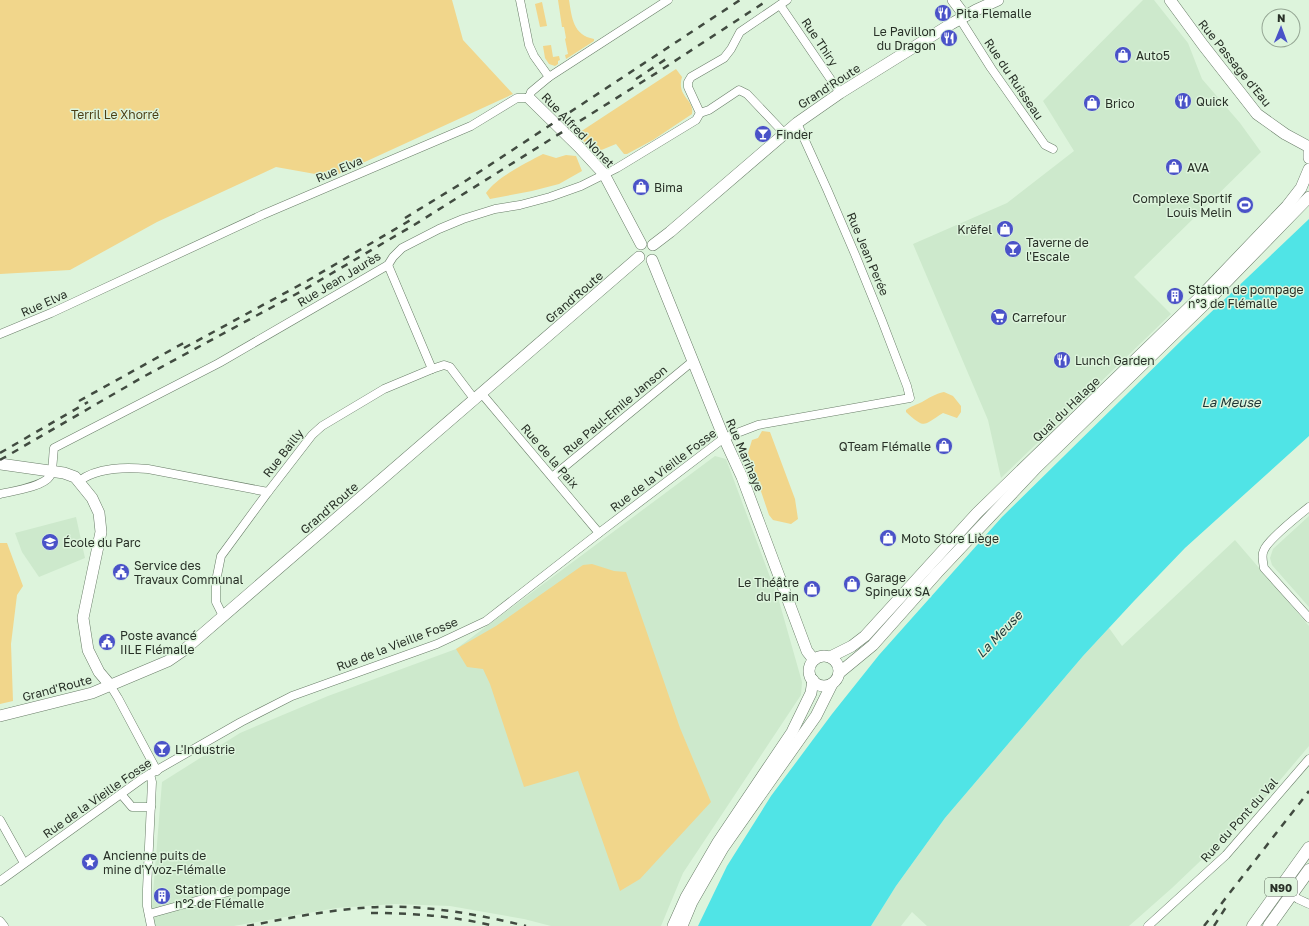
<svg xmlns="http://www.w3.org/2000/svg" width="1309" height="926" viewBox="0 0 1309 926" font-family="'Golos Text',sans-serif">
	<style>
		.built { fill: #cde9cc }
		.green { fill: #f1d68b }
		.water { fill: #50e4e6 }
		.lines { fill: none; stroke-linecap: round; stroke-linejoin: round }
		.street-casing { stroke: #697d68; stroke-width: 9 }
		.secondary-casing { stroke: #697d68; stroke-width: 12 }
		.primary-casing { stroke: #697d68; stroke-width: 13 }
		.street { stroke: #fff; stroke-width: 8 }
		.secondary { stroke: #fff; stroke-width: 11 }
		.primary { stroke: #fff; stroke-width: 12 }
		.rail { stroke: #414b40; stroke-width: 2.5; stroke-dasharray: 7 7; stroke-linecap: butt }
		.labels { text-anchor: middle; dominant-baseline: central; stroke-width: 3; stroke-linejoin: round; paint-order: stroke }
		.shield { fill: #ddf4dc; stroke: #5e6b5d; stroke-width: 1 }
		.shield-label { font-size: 11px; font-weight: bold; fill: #283027 }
		.poi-label { font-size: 12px; fill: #283027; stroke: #ddf4dc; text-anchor: start }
		.street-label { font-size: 12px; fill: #283027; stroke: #ddf4dc }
		.park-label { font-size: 12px; fill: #4b3e14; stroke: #ddf4dc }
		.water-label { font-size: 13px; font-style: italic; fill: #1d3536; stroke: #ddf4dc }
	</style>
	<rect width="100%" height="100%" fill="#ddf4dc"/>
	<g class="built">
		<path d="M1143,0H1154L1188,43L1202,79L1240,123L1261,152L1134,277L1171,314L1001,478L988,420L913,244L1007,203L1074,151L1043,101Z"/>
		<path d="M715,456L726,459L779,601L802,682L801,695L683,873L661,926H551L524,919L450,906L395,904L336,908L234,926H148L152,906L162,782L240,733L328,696L456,649Z"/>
		<path d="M1309,516V607L1272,565L1270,558L1273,549Z"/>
		<path d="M76,517L85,558L39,577L22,552L15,533Z"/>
		<path d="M1235,540L1309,626V746L1258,806L1172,888L1129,926H927L912,912L901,926H871L896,886L945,818L1083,656L1109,628L1122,646Z"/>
	</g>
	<g class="green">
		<path d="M0,0H452L463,40L513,94L332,177L276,167L157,222L70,270L0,274Z"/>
		<path d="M558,0H569C572,18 573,35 594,39V41L566,59L565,55L568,54L565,39L566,38L564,27H562Z"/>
		<path d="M542,2L547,26L540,27L535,4Z"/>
		<path d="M551,45L553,57L559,56L560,60L558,61V64L555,66L549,64L545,58L543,46Z"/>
		<path d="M676,69L682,77C676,97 695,99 692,114L653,140L627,154H624L616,144L599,151H593L577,134Z"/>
		<path d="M543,154L556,158L566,155L576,156L582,171L559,184L532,191L490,199L486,193C497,177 526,163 543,154Z"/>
		<path d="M944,392L953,396L961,406V412L957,418L943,413C923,425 926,430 906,412V410C911,406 916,405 922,402C929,398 935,394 944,392Z"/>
		<path d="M762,431L770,432L795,499L798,519L791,524L773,520L769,515L748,453L752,440L758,438Z"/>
		<path d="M0,543H7L23,586L17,595L11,644L13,701L0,704Z"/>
		<path d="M592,564L614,571L626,572L680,728L711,802L640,879L620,891L578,771L524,787L490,684L483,669L467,667L456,649L496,626L583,565Z"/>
	</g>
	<path class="water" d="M1309,219V436L1185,548L1134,601L1083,656L945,818L896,886L871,926H698L727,866L771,796L832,714L879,655L1002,517L1188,334Z"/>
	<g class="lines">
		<g class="street-casing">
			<g id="street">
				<path d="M520,0L529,45L534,56L549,77"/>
				<path d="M780,5L840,93"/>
				<path d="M960,19L991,68L1045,145L1053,149"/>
				<path d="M700,113L709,110L739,90L747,94L784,133"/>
				<path d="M388,265L432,369"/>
				<path d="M0,334L51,313L262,215L471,126L517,98H529L531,92L549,77L668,0"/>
				<path d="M482,394L599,533"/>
				<path d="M552,477L693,361"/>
				<path d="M79,481C98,467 125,467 148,469L268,492"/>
				<path d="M0,494C13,491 43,487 50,476C53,472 53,454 54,448L219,363L388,265L393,257L402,248L439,229L463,219L495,209L520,205L550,197L581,186L617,168L696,120L700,113L688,87V82L691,77L724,58L731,49L740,32L787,0"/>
				<path d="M1309,507C1299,515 1268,540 1264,550C1261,555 1263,562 1264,568L1309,618"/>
				<path d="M223,616L216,602V581L221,556L268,492L312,435L322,426L384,389L432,369L444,365L450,367L475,400"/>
				<path d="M110,685L118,698L157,771"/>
				<path d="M150,774L152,782L147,889V906L151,926"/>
				<path d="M121,794L132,807H151"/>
				<path d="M0,820L24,863"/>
				<path d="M0,881L143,778L241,722L292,696L437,644L486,621L599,533L724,438L758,425L910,398L907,386C874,297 837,209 797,123"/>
				<path d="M1281,887L1298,899L1309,904"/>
				<path d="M149,914L228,892"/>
				<path d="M0,921L4,926"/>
				<path d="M1148,926L1226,855L1309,759"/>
			</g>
		</g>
		<g class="secondary-casing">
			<g id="secondary">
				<path d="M953,0L965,16"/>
				<path d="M1170,0L1203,45L1257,114L1285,134L1309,147"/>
				<path d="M529,98L579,147L604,174L641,244"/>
				<path d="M1309,152V158"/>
				<path d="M653,245L670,232L797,123L840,93L951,24L976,10L998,0"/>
				<path d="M652,260L724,438L742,477L807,651L814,660"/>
				<path d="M0,464L64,473L75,477L92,498L99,513L101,532L83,618L88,650L99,672L110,685"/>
				<circle cx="824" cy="671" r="15"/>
				<path d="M830,657L852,646L865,636L977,513L1202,295L1287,206L1301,188L1309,169"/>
				<path d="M839,673L873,645L937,573L1037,467L1204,305L1309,197"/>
				<path d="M0,716L92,693L168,661L184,650L639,257"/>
				<path d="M673,926L686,897L718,842L792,732L811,693L813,680"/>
				<path d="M682,926L692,902L723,848L816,716L832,684"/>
			</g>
		</g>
		<g class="primary-casing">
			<g id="primary">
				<path d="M1253,926L1309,848"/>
				<path d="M1269,926L1309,870"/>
			</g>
		</g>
		<use href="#street" class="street"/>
		<use href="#secondary" class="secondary"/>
		<use href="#primary" class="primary"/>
		<g class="rail">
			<path d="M636,79L666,59"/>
			<path d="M405,218L467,180L740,0"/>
			<path d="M184,348L307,281L414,218"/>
			<path d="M79,401L189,340"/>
			<path d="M0,453L88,402"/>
			<path d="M0,460L143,377L300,292L414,225L658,72L768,0"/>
			<path d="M371,913C412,913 454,916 494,926"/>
			<path d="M247,926C285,919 322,911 361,908C417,903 472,913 526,926"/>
			<path d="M1204,926L1309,791"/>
			<path d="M1214,926L1228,904"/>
		</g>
	</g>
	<defs>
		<g id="restaurant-disc" transform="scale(0.9)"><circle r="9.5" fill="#4a52c8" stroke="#ddf4dc"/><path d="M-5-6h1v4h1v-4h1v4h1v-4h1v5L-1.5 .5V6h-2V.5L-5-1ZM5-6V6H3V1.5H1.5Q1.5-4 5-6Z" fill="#fff"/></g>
		<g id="shop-disc" transform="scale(0.9)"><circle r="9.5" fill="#4a52c8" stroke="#ddf4dc"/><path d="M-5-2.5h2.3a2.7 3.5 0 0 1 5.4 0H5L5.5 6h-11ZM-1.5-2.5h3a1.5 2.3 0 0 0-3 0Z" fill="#fff"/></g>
		<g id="bar-disc" transform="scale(0.9)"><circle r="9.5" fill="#4a52c8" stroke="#ddf4dc"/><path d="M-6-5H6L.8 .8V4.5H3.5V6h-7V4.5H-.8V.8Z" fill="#fff"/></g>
		<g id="stadium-disc" transform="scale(0.9)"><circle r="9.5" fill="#4a52c8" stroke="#ddf4dc"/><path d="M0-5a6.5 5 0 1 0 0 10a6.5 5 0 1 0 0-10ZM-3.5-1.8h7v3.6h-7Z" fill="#fff"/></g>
		<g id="building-disc" transform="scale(0.9)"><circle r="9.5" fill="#4a52c8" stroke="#ddf4dc"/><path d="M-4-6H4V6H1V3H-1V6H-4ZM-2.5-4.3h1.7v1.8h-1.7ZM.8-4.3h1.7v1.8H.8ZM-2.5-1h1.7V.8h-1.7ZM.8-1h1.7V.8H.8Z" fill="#fff"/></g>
		<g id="supermarket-disc" transform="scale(0.9)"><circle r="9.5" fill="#4a52c8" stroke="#ddf4dc"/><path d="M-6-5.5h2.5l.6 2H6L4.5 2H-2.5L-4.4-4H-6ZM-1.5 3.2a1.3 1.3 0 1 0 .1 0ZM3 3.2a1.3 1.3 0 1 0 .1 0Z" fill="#fff"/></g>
		<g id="school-disc" transform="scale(0.9)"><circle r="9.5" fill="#4a52c8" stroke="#ddf4dc"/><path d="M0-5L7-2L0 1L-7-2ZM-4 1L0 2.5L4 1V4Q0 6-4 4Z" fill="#fff"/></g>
		<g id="civic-disc" transform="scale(0.9)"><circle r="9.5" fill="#4a52c8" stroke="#ddf4dc"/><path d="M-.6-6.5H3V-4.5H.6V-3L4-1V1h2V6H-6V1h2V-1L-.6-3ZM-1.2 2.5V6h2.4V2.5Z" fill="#fff"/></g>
		<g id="sight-disc" transform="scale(0.9)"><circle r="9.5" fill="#4a52c8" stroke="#ddf4dc"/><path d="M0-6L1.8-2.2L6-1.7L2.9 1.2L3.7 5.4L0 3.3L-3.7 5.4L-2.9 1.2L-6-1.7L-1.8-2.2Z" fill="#fff"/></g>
	</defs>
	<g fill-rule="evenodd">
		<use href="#restaurant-disc" x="943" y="13"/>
		<use href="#restaurant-disc" x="949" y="38"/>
		<use href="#shop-disc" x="1123" y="55"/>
		<use href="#restaurant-disc" x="1183" y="101"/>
		<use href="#shop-disc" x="1092" y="103"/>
		<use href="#bar-disc" x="763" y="134"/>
		<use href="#shop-disc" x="1174" y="167"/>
		<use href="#shop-disc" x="641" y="187"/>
		<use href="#stadium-disc" x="1245" y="205"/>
		<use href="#shop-disc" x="1005" y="229"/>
		<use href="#bar-disc" x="1013" y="249"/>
		<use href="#building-disc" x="1175" y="296"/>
		<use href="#supermarket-disc" x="999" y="317"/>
		<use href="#restaurant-disc" x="1062" y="360"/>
		<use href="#shop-disc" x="944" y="446"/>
		<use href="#shop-disc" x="888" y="538"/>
		<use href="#school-disc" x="50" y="542"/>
		<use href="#civic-disc" x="121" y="572"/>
		<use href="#shop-disc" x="852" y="584"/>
		<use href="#shop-disc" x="812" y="589"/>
		<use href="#civic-disc" x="107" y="642"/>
		<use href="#bar-disc" x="162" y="749"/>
		<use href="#sight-disc" x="90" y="862"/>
		<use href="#building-disc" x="162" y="896"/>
	</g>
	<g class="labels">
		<rect class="shield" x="1265" y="878" width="32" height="18" rx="3"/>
		<g class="shield-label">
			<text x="1281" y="887">N90</text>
		</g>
		<g class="poi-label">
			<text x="956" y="13">Pita Flemalle</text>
			<text x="936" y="31" text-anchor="end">Le Pavillon<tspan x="936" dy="14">du Dragon</tspan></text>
			<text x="1136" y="55">Auto5</text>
			<text x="1196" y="101">Quick</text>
			<text x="1105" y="103">Brico</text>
			<text x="776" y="134">Finder</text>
			<text x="1187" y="167">AVA</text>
			<text x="654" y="187">Bima</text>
			<text x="1232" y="198" text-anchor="end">Complexe Sportif<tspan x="1232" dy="14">Louis Melin</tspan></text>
			<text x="992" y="229" text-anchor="end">Krëfel</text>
			<text x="1026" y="242">Taverne de<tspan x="1026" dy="14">l'Escale</tspan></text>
			<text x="1188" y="289">Station de pompage<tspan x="1188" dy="14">n°3 de Flémalle</tspan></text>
			<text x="1012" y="317">Carrefour</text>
			<text x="1075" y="360">Lunch Garden</text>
			<text x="931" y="446" text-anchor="end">QTeam Flémalle</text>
			<text x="901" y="538">Moto Store Liège</text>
			<text x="63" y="542">École du Parc</text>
			<text x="134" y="565">Service des<tspan x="134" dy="14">Travaux Communal</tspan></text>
			<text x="865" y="577">Garage<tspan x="865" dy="14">Spineux SA</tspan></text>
			<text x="799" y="582" text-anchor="end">Le Théâtre<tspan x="799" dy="14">du Pain</tspan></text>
			<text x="120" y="635">Poste avancé<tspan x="120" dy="14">IILE Flémalle</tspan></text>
			<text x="175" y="749">L'Industrie</text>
			<text x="103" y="855">Ancienne puits de<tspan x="103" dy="14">mine d'Yvoz-Flémalle</tspan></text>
			<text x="175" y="889">Station de pompage<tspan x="175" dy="14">n°2 de Flémalle</tspan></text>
		</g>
		<g class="street-label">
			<text transform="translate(820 42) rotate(56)">Rue Thiry</text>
			<text transform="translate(1235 63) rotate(51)">Rue Passage d'Eau</text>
			<text transform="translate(1014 79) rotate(56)">Rue du Ruisseau</text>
			<text transform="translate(829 86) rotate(-33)">Grand'Route</text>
			<text transform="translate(578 130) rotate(46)">Rue Alfred Nonet</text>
			<text transform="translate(339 169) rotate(-23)">Rue Elva</text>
			<text transform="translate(868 254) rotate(67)">Rue Jean Perée</text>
			<text transform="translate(339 279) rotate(-31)">Rue Jean Jaurès</text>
			<text transform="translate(574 297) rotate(-41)">Grand'Route</text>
			<text transform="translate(44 303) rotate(-24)">Rue Elva</text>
			<text transform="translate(1066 409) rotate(-44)">Quai du Halage</text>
			<text transform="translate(615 410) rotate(-40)">Rue Paul-Emile Janson</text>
			<text transform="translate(283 453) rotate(-52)">Rue Bailly</text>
			<text transform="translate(745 455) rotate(67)">Rue Marihaye</text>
			<text transform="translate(550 456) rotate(49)">Rue de la Paix</text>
			<text transform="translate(663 470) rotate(-37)">Rue de la Vieille Fosse</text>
			<text transform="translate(329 508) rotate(-41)">Grand'Route</text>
			<text transform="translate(397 644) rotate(-21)">Rue de la Vieille Fosse</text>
			<text transform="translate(57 688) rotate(-15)">Grand'Route</text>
			<text transform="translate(97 798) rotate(-35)">Rue de la Vieille Fosse</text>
			<text transform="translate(1239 820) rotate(-48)">Rue du Pont du Val</text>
		</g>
		<g class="park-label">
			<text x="115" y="114">Terril Le Xhorré</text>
		</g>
		<g class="water-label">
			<text x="1231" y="402">La Meuse</text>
			<text transform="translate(999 634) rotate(-46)">La Meuse</text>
		</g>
	</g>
	<g transform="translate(1281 28) rotate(1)"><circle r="19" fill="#ddf4dc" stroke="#95a694"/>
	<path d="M0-3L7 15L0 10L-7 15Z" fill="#4a52c8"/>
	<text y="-6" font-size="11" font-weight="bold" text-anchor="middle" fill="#283027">N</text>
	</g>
</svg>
